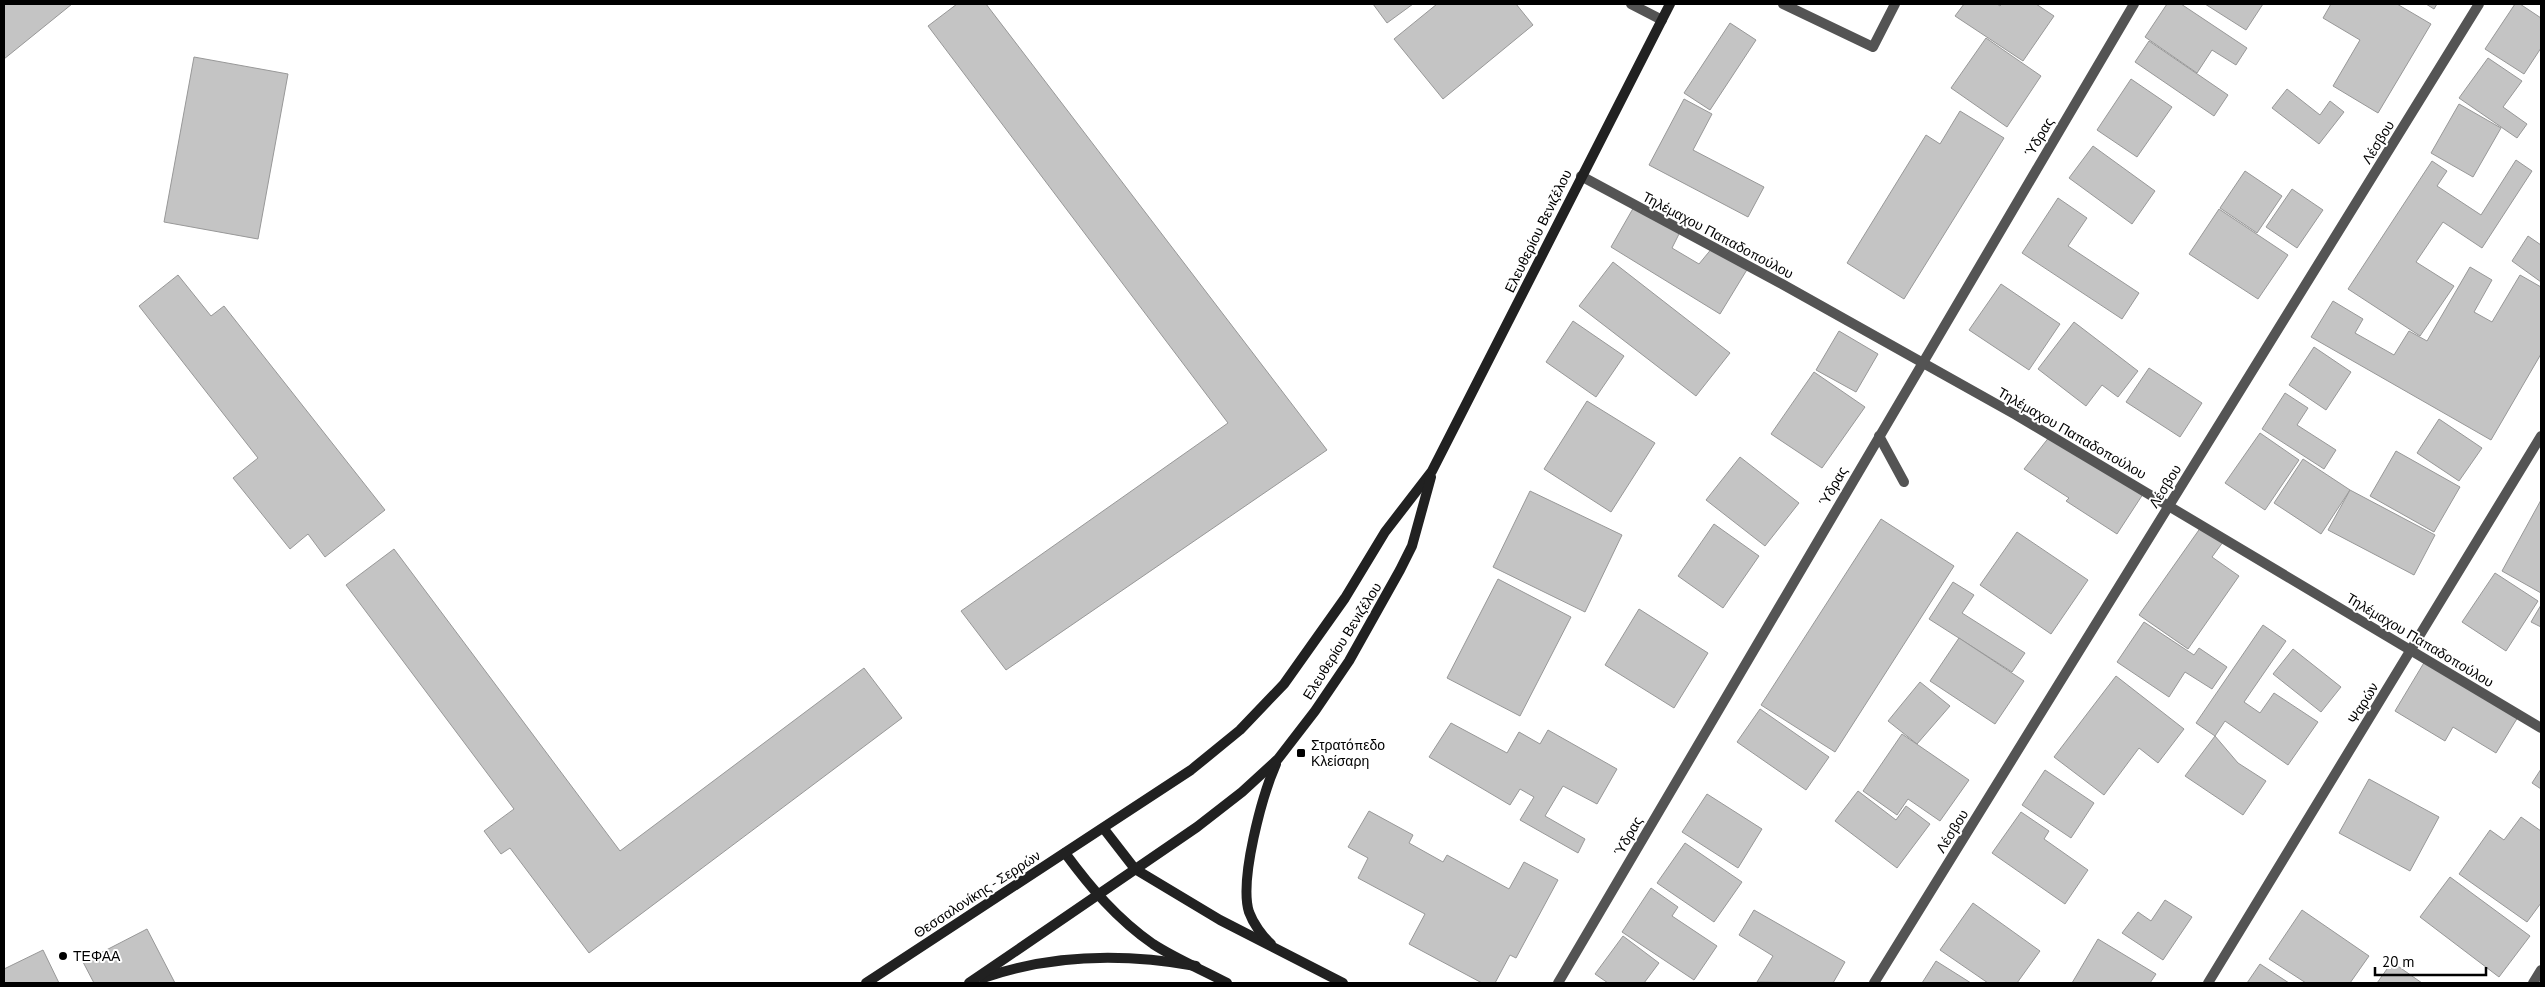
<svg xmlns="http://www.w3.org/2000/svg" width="2545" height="987" viewBox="0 0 2545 987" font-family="'PT Sans',sans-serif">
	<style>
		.building { fill: #c4c4c4; stroke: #989898 }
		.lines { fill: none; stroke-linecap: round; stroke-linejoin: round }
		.service { stroke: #545454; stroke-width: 10 }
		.minor { stroke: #545454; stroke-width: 10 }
		.tertiary { stroke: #545454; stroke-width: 10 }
		.secondary { stroke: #212121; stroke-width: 10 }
		.poi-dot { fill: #000; stroke: #fff; stroke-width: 2 }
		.labels { text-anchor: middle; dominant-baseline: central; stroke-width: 4; stroke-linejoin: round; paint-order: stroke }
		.street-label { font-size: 14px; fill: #000; stroke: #fff }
		.poi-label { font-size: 14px; fill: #000; stroke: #fff; text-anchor: start }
	</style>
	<rect width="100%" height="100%" fill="#fff"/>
	<g class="building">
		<path d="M4,4H72L4,59Z"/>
		<path d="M957,4H986L1327,450L1006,670L961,611L1228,423L928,26Z"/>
		<path d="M1373,4H1413L1387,23Z"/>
		<path d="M1437,4H1516L1533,25L1443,99L1394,39Z"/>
		<path d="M1964,4H1997L2000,6L2002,4H2036L2054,16L2023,61L1955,16Z"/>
		<path d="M2167,4H2181L2247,48L2236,65L2212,50L2197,73L2145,37Z"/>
		<path d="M2205,4H2263L2246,30Z"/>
		<path d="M2331,4H2397L2431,24L2378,113L2333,86L2360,40L2323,18Z"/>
		<path d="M2426,4H2437L2434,9Z"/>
		<path d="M2515,4H2520L2541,18V48L2524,74L2485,49Z"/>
		<path d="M1730,23L1756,40L1710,110L1684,93Z"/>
		<path d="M1986,38L2041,76L2007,127L1951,88Z"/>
		<path d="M2149,41L2228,95L2214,116L2135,62Z"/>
		<path d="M194,57L288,74L258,239L164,222Z"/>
		<path d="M2488,58L2522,81L2503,107L2527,124L2517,138L2459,98Z"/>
		<path d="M2131,79L2172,107L2137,157L2097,130Z"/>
		<path d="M2287,89L2320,115L2330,101L2344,112L2319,144L2272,108Z"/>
		<path d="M1684,99L1712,114L1693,150L1764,187L1748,217L1649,165Z"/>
		<path d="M2459,104L2501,128L2473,177L2431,153Z"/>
		<path d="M1960,111L2004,138L1904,299L1847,263L1926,135L1940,144Z"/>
		<path d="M2093,146L2155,191L2132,224L2069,178Z"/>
		<path d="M2516,160L2532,171L2482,248L2443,222L2416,262L2454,286L2420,336L2348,289L2432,161L2447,171L2437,186L2481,215Z"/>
		<path d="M2245,171L2282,196L2257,233L2220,208Z"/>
		<path d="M2292,189L2323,210L2297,248L2266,227Z"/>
		<path d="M2058,198L2087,218L2068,246L2139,293L2122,319L2022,253Z"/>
		<path d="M1635,205L1681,230L1672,248L1699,264L1713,247L1748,268L1720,314L1611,247Z"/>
		<path d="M2219,209L2288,255L2258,299L2189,254Z"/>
		<path d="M2528,236L2541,245V282L2512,261Z"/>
		<path d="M1613,262L1730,353L1696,396L1579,306Z"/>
		<path d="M2470,267L2492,280L2474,312L2492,322L2520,275L2541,287V354L2491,440L2311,337L2333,301L2363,319L2355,333L2394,355L2409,331L2427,341Z"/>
		<path d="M178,275L211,316L224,306L385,510L325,557L308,534L290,549L233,478L258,458L139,306Z"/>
		<path d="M2001,284L2060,324L2029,370L1969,330Z"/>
		<path d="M1573,321L1624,356L1596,397L1546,362Z"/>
		<path d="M2074,322L2138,371L2118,397L2102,385L2086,406L2038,369Z"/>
		<path d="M1839,331L1878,354L1856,392L1816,370Z"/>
		<path d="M2314,347L2351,372L2326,410L2289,385Z"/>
		<path d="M2149,368L2202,403L2180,437L2126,402Z"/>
		<path d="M1814,372L1865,407L1822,468L1771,434Z"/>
		<path d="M2285,393L2308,408L2297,425L2336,450L2324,469L2262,429Z"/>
		<path d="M1587,401L1655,443L1611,512L1544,469Z"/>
		<path d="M2439,419L2482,448L2459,481L2417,453Z"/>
		<path d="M2260,433L2299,460L2265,510L2225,483Z"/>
		<path d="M2050,436L2145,491L2117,534L2066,501L2069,498L2024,469Z"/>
		<path d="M2396,451L2460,487L2434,532L2370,496Z"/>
		<path d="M1740,457L1799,503L1765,546L1706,500Z"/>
		<path d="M2303,459L2350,490L2321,534L2274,503Z"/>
		<path d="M2350,490L2435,535L2414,575L2328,530Z"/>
		<path d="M1530,491L1622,535L1585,612L1493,567Z"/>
		<path d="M2541,500V593L2502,571Z"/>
		<path d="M1881,519L1954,566L1835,752L1761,705Z"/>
		<path d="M1714,524L1759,556L1723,608L1678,576Z"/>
		<path d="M2201,527L2223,542L2212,557L2239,576L2188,649L2139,615Z"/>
		<path d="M2017,532L2088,580L2051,634L1980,585Z"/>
		<path d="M394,549L620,851L864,668L902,718L589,953L510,848L501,854L484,831L514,809L346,585Z"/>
		<path d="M2495,573L2538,601L2506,651L2462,622Z"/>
		<path d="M1498,579L1571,617L1520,716L1447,678Z"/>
		<path d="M1953,582L1974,595L1962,613L2025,653L2012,672L1929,619Z"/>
		<path d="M2541,605V627L2531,622Z"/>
		<path d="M1639,609L1708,653L1674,708L1605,665Z"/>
		<path d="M2144,622L2194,655L2199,648L2227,667L2212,689L2185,672L2169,697L2117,662Z"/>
		<path d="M2263,625L2286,641L2244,702L2260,713L2274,693L2318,722L2288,765L2225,721L2215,736L2196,723Z"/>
		<path d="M1959,638L2024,681L1995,724L1930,681Z"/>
		<path d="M2293,649L2341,687L2321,712L2273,674Z"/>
		<path d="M2425,661L2518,717L2496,753L2453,727L2445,741L2395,711Z"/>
		<path d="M2116,676L2184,729L2158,763L2139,748L2104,795L2054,757Z"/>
		<path d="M1920,682L1950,706L1917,744L1888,721Z"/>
		<path d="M1760,709L1829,757L1806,790L1737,742Z"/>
		<path d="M1451,723L1507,753L1519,732L1540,744L1548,730L1617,769L1597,804L1563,786L1545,816L1585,839L1578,853L1520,820L1534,797L1520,789L1510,805L1429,757Z"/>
		<path d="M1902,734L1969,780L1940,821L1908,799L1897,815L1863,791Z"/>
		<path d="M2215,736L2238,763L2266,781L2243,815L2185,776Z"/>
		<path d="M2541,769V789L2532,783Z"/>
		<path d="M2045,770L2094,803L2071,838L2022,805Z"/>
		<path d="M2369,779L2439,817L2410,871L2339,833Z"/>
		<path d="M1858,791L1896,820L1906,806L1930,824L1897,868L1835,821Z"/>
		<path d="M1707,794L1762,829L1738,868L1682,832Z"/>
		<path d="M1369,811L1413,835L1409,843L1443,862L1447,855L1509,889L1524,862L1558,880L1516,958L1510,955L1495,983H1482L1409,944L1425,914L1358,878L1368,858L1348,847Z"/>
		<path d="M2021,812L2049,831L2044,839L2088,870L2065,904L1992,853Z"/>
		<path d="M2521,817L2541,831V903L2527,922L2459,874L2490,830L2504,840Z"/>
		<path d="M1685,843L1742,882L1714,922L1657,883Z"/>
		<path d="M2450,877L2530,936L2499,977L2420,917Z"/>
		<path d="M1651,888L1678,907L1672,916L1717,946L1694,980L1622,932Z"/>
		<path d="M2165,900L2192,917L2163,960L2122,933L2138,912L2151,921Z"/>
		<path d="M1973,903L2040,951L2017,983H1988L1940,950Z"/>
		<path d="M1754,910L1845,962L1833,983L1757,982L1773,956L1739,935Z"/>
		<path d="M2302,910L2369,956L2350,983H2306L2269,959Z"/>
		<path d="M147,929L175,983H94L83,962Z"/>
		<path d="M1623,936L1659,963L1644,983H1608L1595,974Z"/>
		<path d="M2098,939L2156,974L2150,983H2072Z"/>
		<path d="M43,950L59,983H4V969Z"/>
		<path d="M1936,961L1971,983H1922Z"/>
		<path d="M2392,962L2422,983H2377Z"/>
		<path d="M2260,964L2289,983H2247Z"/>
	</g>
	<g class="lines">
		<g class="service">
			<path d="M1783,4L1873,47L1895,4"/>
			<path d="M1879,436L1904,482"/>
		</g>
		<g class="minor">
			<path d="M1581,176L1782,284L2016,415L2541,728"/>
			<path d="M1558,983L2134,4"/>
			<path d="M1874,983L2479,4"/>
			<path d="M2208,983L2541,436"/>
			<path d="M2533,983L2541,970"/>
		</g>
		<path class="tertiary" d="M1631,4L1662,20"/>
		<g class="secondary">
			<path d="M1104,829L1135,869L1220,920L1343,983"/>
			<path d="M1065,853C1090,887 1117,919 1153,944C1176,959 1203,970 1227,983"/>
			<path d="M1271,944C1262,936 1253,923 1249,912C1239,880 1262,796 1276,764"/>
			<path d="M983,978C1052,954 1124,953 1196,966"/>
			<path d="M866,983L1191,770L1240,730L1284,684L1345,598L1385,532L1432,471L1670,4"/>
			<path d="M969,983L1197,827L1242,792L1278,759L1315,711L1349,661L1400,570L1412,546L1431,477"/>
		</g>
	</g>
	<g class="poi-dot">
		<rect x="1296" y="748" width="10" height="10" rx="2.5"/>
		<circle cx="63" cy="956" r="5"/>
	</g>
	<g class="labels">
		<g class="street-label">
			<text transform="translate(2039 137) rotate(-59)">Ύδρας</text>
			<text transform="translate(2378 142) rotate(-58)">Λέσβου</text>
			<text transform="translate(1538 231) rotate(-64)">Ελευθερίου Βενιζέλου</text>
			<text transform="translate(1718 235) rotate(28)">Τηλέμαχου Παπαδοπούλου</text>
			<text transform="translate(2072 433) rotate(30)">Τηλέμαχου Παπαδοπούλου</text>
			<text transform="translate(1833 486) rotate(-60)">Ύδρας</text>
			<text transform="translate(2165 486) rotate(-58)">Λέσβου</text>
			<text transform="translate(2420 640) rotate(31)">Τηλέμαχου Παπαδοπούλου</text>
			<text transform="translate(1342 641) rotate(-58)">Ελευθερίου Βενιζέλου</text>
			<text transform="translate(2363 703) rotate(-59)">Ψαρών</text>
			<text transform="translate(1952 831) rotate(-58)">Λέσβου</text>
			<text transform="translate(1628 836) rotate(-60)">Ύδρας</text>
			<text transform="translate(977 894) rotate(-33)">Θεσσαλονίκης - Σερρών</text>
		</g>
		<g class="poi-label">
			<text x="1311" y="745">Στρατόπεδο<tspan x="1311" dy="16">Κλείσαρη</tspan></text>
			<text x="73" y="956">ΤΕΦΑΑ</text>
		</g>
	</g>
	<rect width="2545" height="987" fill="none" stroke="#000000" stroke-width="10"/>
	<path d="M2375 967v8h111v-8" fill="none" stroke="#000000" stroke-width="2.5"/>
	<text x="2382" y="967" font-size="15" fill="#000000" stroke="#ffffff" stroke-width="4" paint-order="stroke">20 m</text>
</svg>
